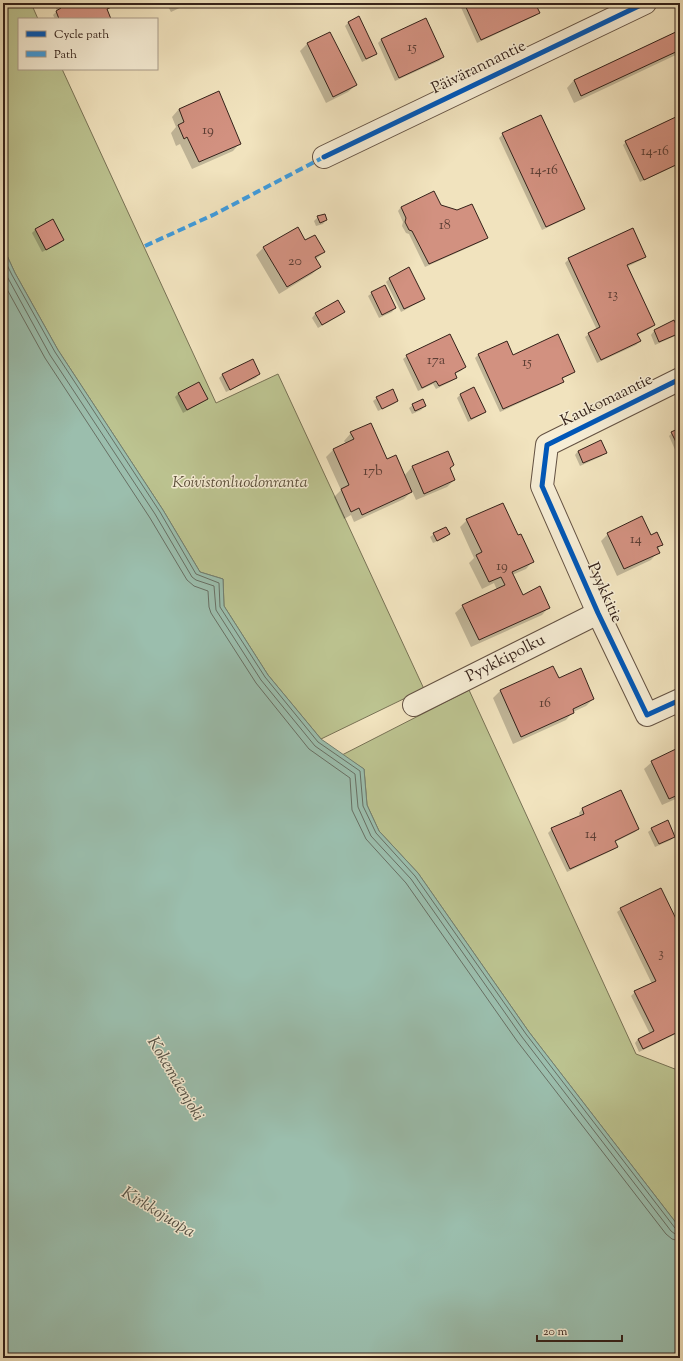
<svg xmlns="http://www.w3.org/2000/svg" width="683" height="1361" viewBox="0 0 683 1361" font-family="'Sorts Mill Goudy',serif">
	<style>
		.green { fill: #bcc390; stroke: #787255 }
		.water { fill: #9bbead; stroke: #728072 }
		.shadow { fill: #0003 }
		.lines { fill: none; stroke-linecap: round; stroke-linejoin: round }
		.shore { stroke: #687064; stroke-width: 1 }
		.building { fill: #d29180; stroke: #35221a }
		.minor-casing { stroke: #645243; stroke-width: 24 }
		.minor { stroke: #f6edd5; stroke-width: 22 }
		.quiet { stroke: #3e9cdf; stroke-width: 4; stroke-dasharray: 8 4; stroke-linecap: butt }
		.cycleway-casing { stroke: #f6edd5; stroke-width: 8 }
		.cycleway { stroke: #0057b8; stroke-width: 5 }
		.labels { text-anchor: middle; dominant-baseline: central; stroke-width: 3; stroke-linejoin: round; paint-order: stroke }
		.number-label { font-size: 14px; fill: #5c3e34 }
		.street-label { font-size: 16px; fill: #35221a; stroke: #f6edd5 }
		.park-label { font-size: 16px; font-style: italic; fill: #5e523d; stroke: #f6edd5 }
		.water-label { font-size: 17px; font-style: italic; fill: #545146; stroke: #f6edd5 }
	</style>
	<rect width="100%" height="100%" fill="#f1e3be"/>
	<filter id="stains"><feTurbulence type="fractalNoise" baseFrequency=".005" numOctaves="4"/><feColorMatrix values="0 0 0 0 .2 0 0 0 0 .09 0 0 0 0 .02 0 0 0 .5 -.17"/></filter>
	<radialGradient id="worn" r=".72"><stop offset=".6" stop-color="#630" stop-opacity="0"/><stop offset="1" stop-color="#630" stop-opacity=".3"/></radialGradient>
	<g class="green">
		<path d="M3,3H31L38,19H19V69H62L216,403L278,374L424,689L321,739L268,675L224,606L223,579L200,572L163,510L58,350L15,273L3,247Z"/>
		<path d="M469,690L636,1054L680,1071V1228L529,1032L418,873L379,831L367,805L364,769L342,755Z"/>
	</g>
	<path class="water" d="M3,247L15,273L58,350L163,510L200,572L223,579L224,606L268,675L321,739L364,769L367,805L379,831L418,873L529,1032L680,1228V1358H3Z"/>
	<g class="shadow">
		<path d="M54,3H114V5L106,10L110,19H55L53,15L57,11Z"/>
		<path d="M166,3H190L171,12Z"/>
		<path d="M459,3H534L539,13L535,16L477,43Z"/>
		<path d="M426,19L443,57L439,61L395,81L378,43L381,40Z"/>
		<path d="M349,22L376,53L372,57L362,62L345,26Z"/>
		<path d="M680,31V53L574,103L567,88L574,80Z"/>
		<path d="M307,44L356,85L348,92L326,103L300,51Z"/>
		<path d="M218,92L240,143L233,151L192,169L180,144L176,146L171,133L176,127L172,117L179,109Z"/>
		<path d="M680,116V164L640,182L623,145L626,142Z"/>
		<path d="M503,134L584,208L580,212L542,230L499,138Z"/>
		<path d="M440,206L487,237L483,241L425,267L409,234L406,233L402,226L403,222L398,211L401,207Z"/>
		<path d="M318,217L326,220L323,224L316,226L314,221Z"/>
		<path d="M36,229L63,240L59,244L42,252L32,233Z"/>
		<path d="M305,241L324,252L315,260L320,267L312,274L279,294L256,255L264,247Z"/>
		<path d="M645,256L641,260L627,267L654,325L651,328L637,335L640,341L636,345L597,363L585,337L589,334L597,330L565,263L569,259Z"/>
		<path d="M390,278L423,299L420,302L401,312L386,282Z"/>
		<path d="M372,293L395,308L392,312L379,318L368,296Z"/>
		<path d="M338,301L344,312L341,315L318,328L312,318L315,314Z"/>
		<path d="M674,322L679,332L675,336L655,345L651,335L654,331Z"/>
		<path d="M479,354L512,356L574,372L570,375L561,379L562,381L559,385L500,412L475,358Z"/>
		<path d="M407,356L465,367L461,371L454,374L456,378L452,381L436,389L433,384L418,391L403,359Z"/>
		<path d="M252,360L259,374L256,378L226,392L219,378L222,375Z"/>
		<path d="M198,384L206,399L203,402L183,413L175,397L178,394Z"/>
		<path d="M460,395L485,412L481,415L468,422L457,398Z"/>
		<path d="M377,398L397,401L394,404L378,411L373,401Z"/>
		<path d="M413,405L425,406L421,410L412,414L409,408Z"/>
		<path d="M680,429V461L669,436L672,433Z"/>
		<path d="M351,433L387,460L404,476L412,467L447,452L453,465L449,469L454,480L447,487L416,500L412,491L404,499L354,522L351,515L344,519L334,497L341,490L326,457L333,450L346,444L344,441Z"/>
		<path d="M600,441L605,452L602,456L580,466L575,455L578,451Z"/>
		<path d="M467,520L517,536L533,561L526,569L512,575L522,596L549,607L542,615L471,647L455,613L463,606L497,590L494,583L482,589L469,563L474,558L460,527Z"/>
		<path d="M434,534H449L445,538L433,543L430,537Z"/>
		<path d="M608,534L662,544L657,550L658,552L651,560L617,576L601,541Z"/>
		<path d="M558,680L593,699L586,706L573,712L566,720L513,744L493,698L500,691Z"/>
		<path d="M680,748V797L662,805L644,769L652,762Z"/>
		<path d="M620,792L638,829L635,832L615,842L617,847L613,850L567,872L548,833L552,829L580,816L579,813L582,809Z"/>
		<path d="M652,829L674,837L671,840L655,847L648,832Z"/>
		<path d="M621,909L680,929V1032L639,1052L635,1043L638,1039L650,1034L631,996L635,992L652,984L617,912Z"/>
	</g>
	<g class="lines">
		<g class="shore">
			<path d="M3,257L12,275L55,352L160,512L196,574L219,583L220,607L265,677L318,742L360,771L363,806L376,833L415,876L526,1034L675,1228L680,1230"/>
			<path d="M3,269L50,355L155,514L192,577L196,580L214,586L216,610L261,680L315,746L355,774L358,807L371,836L411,879L522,1037L671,1231L675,1234L680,1235"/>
			<path d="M3,282L45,358L150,518L187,580L194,586L208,591L209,607L211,613L256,683L309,749L350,778L352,810L366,839L406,883L517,1041L666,1234L672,1239L680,1241"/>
		</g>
	</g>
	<g class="building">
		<path d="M58,3H115L116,5L107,9L111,19H59L56,11L61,8Z"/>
		<path d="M464,3H535L540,13L481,40Z"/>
		<path d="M359,16L377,54L366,59L348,22Z"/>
		<path d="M426,18L444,57L399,78L381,39Z"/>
		<path d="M680,30V50L581,96L574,80Z"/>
		<path d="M330,32L357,85L333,97L307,43Z"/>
		<path d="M219,91L241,144L199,162L187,137L184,139L178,125L184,122L179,109Z"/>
		<path d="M541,115L585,209L546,227L502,133Z"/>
		<path d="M680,115V163L644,180L625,141Z"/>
		<path d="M434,191L441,205L457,210L472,204L488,238L429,264L412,231L409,230L405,222L406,218L401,207Z"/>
		<path d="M325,214L327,220L320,223L317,216Z"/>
		<path d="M53,219L64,240L46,250L35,229Z"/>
		<path d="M298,227L305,240L315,235L325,252L315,257L321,267L287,287L263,247Z"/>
		<path d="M633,228L646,257L627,265L655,325L637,334L641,341L601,360L588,333L600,327L568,258Z"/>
		<path d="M409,267L425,299L404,309L389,278Z"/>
		<path d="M385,285L396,308L382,315L371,292Z"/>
		<path d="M338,300L345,312L322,325L315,313Z"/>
		<path d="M674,320L680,333L659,342L654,330Z"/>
		<path d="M450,334L466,367L455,373L457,378L439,386L436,381L422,388L406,355Z"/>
		<path d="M558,334L575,372L562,378L564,382L503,409L478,354L507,341L513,355Z"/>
		<path d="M253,359L260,374L230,390L222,374Z"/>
		<path d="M199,382L208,399L187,410L178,393Z"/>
		<path d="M474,387L486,412L471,419L460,394Z"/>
		<path d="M393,389L398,401L382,409L376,397Z"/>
		<path d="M423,399L426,406L415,411L412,404Z"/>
		<path d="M371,423L387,459L396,455L412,492L362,515L359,508L351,512L341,489L349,485L333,449L354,439L350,432Z"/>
		<path d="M680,428V450L671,432Z"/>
		<path d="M601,440L607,453L583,463L578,451Z"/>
		<path d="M448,451L454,465L450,468L455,480L424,494L412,466Z"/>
		<path d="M503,503L518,535L521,534L534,562L512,572L523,595L540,586L550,608L479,640L462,605L505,585L501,577L489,582L476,555L482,552L466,519Z"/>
		<path d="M642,516L651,535L657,532L663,545L657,547L660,553L624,569L607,533Z"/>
		<path d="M446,527L450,534L437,541L433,533Z"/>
		<path d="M553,666L559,678L581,668L594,699L573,709L574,713L521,737L500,690Z"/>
		<path d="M680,747V794L669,799L651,761Z"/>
		<path d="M621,790L639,829L615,841L618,847L570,869L551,828L584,814L582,808Z"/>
		<path d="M668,820L675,837L659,844L651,828Z"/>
		<path d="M661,888L680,927V1031L643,1049L638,1039L654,1031L634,991L656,981L620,908Z"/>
	</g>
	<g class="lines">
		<g class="minor-casing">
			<g id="minor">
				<path d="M324,157L645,3"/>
				<path d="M680,379L547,445L542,486L598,613L647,715L680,700"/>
				<path d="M414,705L598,613"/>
			</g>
		</g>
		<use href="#minor" class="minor"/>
		<path class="quiet" d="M145,246L215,214L324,157"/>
		<g class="cycleway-casing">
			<g id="cycleway">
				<path d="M324,157L645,3"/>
				<path d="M680,379L547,445L542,486L598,613L647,715L680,700"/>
			</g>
		</g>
		<use href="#cycleway" class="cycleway"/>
	</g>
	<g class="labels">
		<g class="number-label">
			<text x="412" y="48">15</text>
			<text x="208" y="131">19</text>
			<text x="655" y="152">14-16</text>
			<text x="544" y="171">14-16</text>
			<text x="445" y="226">18</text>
			<text x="295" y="262">20</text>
			<text x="613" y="295">13</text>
			<text x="436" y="361">17a</text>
			<text x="527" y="363">15</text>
			<text x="373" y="472">17b</text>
			<text x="636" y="540">14</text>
			<text x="502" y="567">19</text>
			<text x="545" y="704">16</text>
			<text x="591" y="835">14</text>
			<text x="661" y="954">3</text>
		</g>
		<g class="street-label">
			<text transform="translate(479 68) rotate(-26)">Päivärannantie</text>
			<text transform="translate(607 401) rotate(-26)">Kaukomaantie</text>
			<text transform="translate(604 593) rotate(66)">Pyykkitie</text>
			<text transform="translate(506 659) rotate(-27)">Pyykkipolku</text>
		</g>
		<g class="park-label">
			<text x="240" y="483">Koivistonluodonranta</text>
		</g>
		<g class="water-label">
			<text transform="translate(175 1079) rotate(59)">Kokemäenjoki</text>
			<text transform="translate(158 1213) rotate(31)">Kirkkojuopa</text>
		</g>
	</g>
	<rect width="683" height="1361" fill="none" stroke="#f1e3be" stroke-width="16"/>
	<rect x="4" y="4" width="675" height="1353" fill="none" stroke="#35221a" stroke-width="2"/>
	<rect x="8" y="8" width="667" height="1345" fill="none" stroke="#35221a"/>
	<rect x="18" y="18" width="140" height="52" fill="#f6edd5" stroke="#a99c8a"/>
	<rect x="26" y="31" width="20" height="6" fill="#0057b8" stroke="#a99c8a"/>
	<text x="54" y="38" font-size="12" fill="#35221a">Cycle path</text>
	<rect x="26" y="51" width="20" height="6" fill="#3e9cdf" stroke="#a99c8a"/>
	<text x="54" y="58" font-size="12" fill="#35221a">Path</text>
	<path d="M537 1335v6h85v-6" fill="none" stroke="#35221a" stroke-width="2"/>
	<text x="543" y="1335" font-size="12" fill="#35221a" stroke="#f6edd5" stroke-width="3" paint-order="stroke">20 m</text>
	<rect width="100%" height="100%" filter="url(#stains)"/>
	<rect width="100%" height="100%" fill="url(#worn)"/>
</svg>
